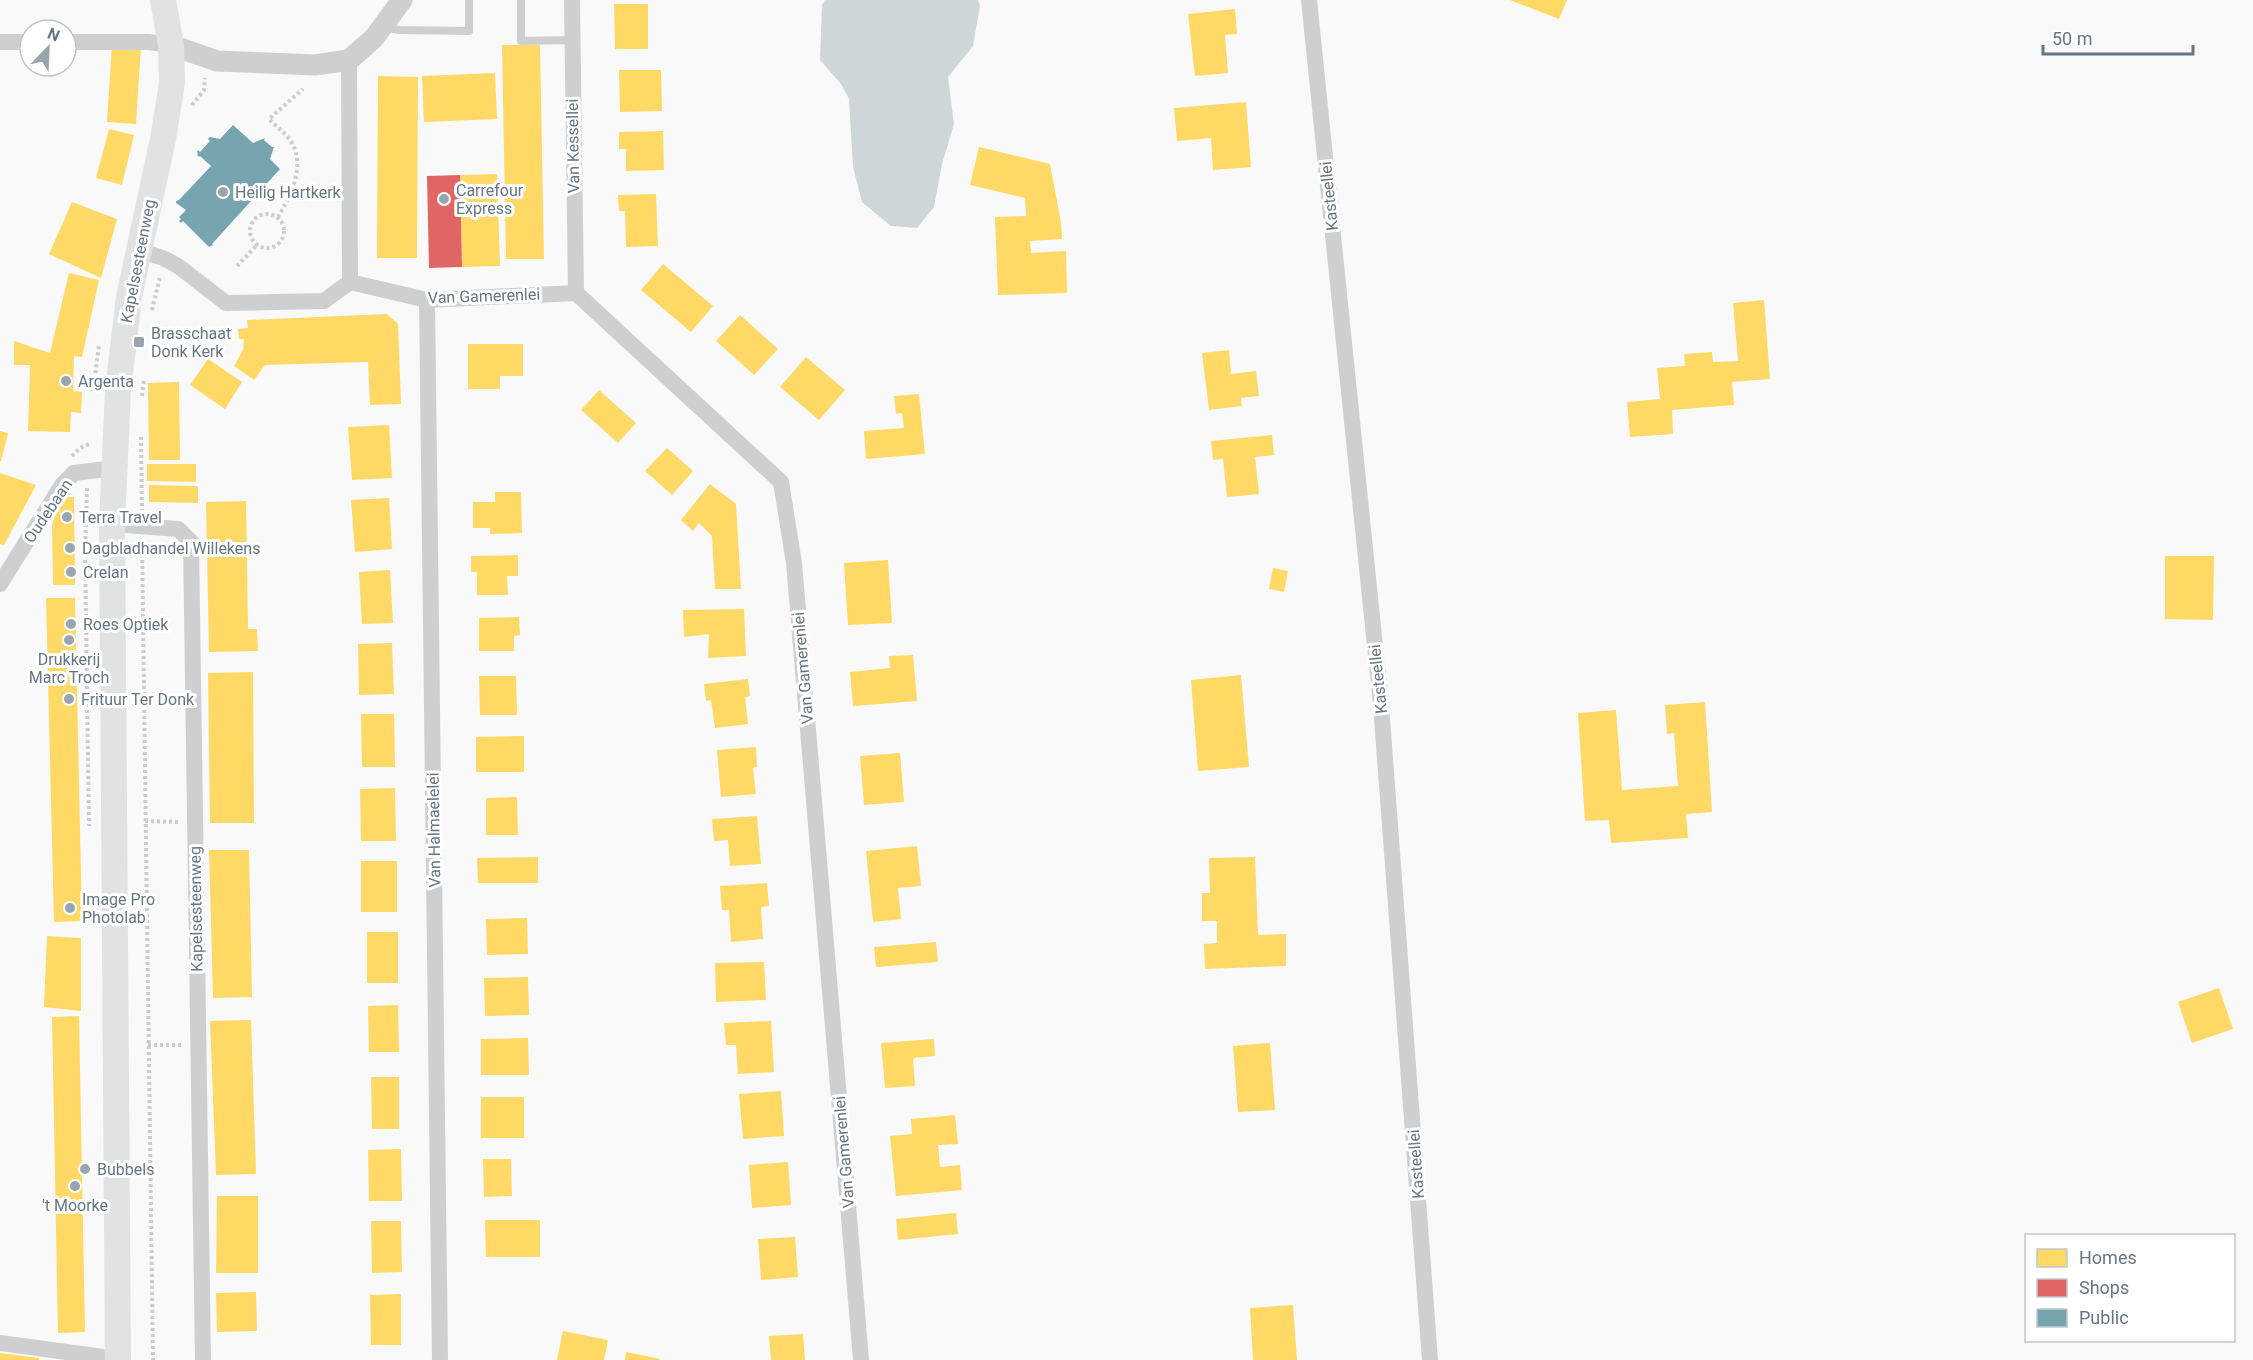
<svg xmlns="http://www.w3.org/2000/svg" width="2253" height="1360" viewBox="0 0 2253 1360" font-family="Roboto,sans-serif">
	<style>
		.water { fill: #ced6d9 }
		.homes { fill: #ffd966 }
		.shops { fill: #e06666 }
		.public { fill: #76a5af }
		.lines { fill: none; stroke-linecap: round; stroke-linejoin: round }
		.path { stroke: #cbcccd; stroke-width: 4; stroke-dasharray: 3 3; stroke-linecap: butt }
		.service { stroke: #cecfd0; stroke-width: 8 }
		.minor { stroke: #cecfd0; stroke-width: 16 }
		.tertiary { stroke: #cecfd0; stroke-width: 21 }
		.primary { stroke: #e1e2e2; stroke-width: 26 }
		.poi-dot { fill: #99a4ac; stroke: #fff; stroke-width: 2 }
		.labels { text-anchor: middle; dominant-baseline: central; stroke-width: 6; stroke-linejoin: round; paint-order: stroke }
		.street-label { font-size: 16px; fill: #657683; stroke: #fff }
		.poi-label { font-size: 16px; fill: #657683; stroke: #fff; text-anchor: start }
	</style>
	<rect width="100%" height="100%" fill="#f9f9f9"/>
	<path class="water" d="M825,0H978L980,6L973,46L948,77L954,124L942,164L934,207L917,228L891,226L862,202L853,167L849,99L841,84L820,60L822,5Z"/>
	<g class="homes">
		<path d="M1510,0H1567L1559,19Z"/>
		<path d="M614,4H648V49H615Z"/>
		<path d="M1235,9L1237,34L1225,35L1228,73L1195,76L1188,14Z"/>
		<path d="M112,44L141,46L136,124L107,122Z"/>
		<path d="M502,45H540L544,259H506Z"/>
		<path d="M619,70H661L662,111L620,112Z"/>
		<path d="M495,73L497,119L424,122L422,76Z"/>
		<path d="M378,76L418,77L417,258H377Z"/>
		<path d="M1246,102L1251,167L1213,170L1211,138L1177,141L1174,108Z"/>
		<path d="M109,129L134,135L122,185L96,178Z"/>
		<path d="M663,131L664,170L626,171V149H619V132Z"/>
		<path d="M979,147L1050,164L1061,223L1062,239L1030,241L1031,253L1066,251L1067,293L998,295L995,217L1026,216L1025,198L970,185Z"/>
		<path d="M497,174L500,266L462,267L460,175Z"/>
		<path d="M656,194L658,246L626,247L625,211H619L618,195Z"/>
		<path d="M72,202L117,219L101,278L49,254Z"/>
		<path d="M663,264L713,306L691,332L641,290Z"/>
		<path d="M69,273L99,280L82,357L74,356L73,391L82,392L81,413L71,412L70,432L28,431L30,365H14V341L50,353Z"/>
		<path d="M1764,300L1770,379L1732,382L1734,405L1672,410L1673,434L1630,437L1627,402L1660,399L1657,368L1685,366L1684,354L1712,352L1713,362L1738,361L1733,303Z"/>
		<path d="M387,314L398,324L401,404L370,405L368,362L265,365L254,380L234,366L243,350L244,339H239L238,329L248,328L247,320Z"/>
		<path d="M740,315L778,349L754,375L716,341Z"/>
		<path d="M468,344H523V376H500V389H468Z"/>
		<path d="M1229,350L1231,374L1256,371L1259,396L1241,398L1242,406L1209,410L1202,353Z"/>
		<path d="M806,357L845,390L819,420L780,387Z"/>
		<path d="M208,359L242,382L225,409L190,385Z"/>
		<path d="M179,382L180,460H149L148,383Z"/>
		<path d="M599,390L636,423L618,443L581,410Z"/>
		<path d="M919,394L925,454L866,459L864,431L904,428L902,413L896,414L894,396Z"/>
		<path d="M389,425L392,478L352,480L348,427Z"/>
		<path d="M0,431L8,433L1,461H0Z"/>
		<path d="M1272,435L1274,455L1255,457L1259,494L1227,497L1223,459L1213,460L1211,441Z"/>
		<path d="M667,448L693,471L672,495L645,471Z"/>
		<path d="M147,464H196V482L147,481Z"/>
		<path d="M0,473L36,485L4,545L0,544Z"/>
		<path d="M710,484L736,504L741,589H715L712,536L699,523L693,531L681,520Z"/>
		<path d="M149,485L198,486V503L149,502Z"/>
		<path d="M495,492H521L522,533L490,534V528H473V502H495Z"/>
		<path d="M62,497H74L75,585H53L52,525Z"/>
		<path d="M389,498L392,549L355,552L351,500Z"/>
		<path d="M246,501L248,629H257L258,651L209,652L206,502Z"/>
		<path d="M518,555V576H507L508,595H477V572H471V556Z"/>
		<path d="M2165,556H2214L2213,620L2165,619Z"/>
		<path d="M888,560L892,623L848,625L844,563Z"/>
		<path d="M1273,568L1288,571L1284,592L1269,589Z"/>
		<path d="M390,570L393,623L362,624L359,572Z"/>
		<path d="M46,598H75L82,921L54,922Z"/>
		<path d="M744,609L746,656L708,658L709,634L684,637L683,610Z"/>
		<path d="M519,617L520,635L514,636V651H479V618Z"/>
		<path d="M392,643L394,694L359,695L358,644Z"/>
		<path d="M913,655L917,701L853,706L850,672L890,668L889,656Z"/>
		<path d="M253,672L254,823H210L208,673Z"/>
		<path d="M1241,675L1249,767L1198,771L1191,680Z"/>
		<path d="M479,676H516L517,715H480Z"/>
		<path d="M748,679L750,696L745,697L748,724L715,728L711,700L706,701L704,684Z"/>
		<path d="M1705,702L1712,812L1686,814L1688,838L1611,843L1609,820L1585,821L1578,713L1616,710L1622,790L1678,786L1674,733L1667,734L1665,705Z"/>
		<path d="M361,714H394L395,767H362Z"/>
		<path d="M524,736V772H476V737Z"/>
		<path d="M756,747L757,767L753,768L756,794L721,797L717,750Z"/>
		<path d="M900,753L904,802L864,805L860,756Z"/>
		<path d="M395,788L396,841H361L360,789Z"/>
		<path d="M517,797L518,835H486V798Z"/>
		<path d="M757,816L761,864L730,866L728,840L714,841L712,819Z"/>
		<path d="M917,846L921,886L898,888L901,919L873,922L866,851Z"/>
		<path d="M209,850H249L252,997L213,998Z"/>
		<path d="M538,857V883H478L477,858Z"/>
		<path d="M1255,857L1258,935L1286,934V966L1205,969L1204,944L1217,943V921H1202V893H1210L1209,858Z"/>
		<rect x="361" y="861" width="36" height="51"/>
		<path d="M767,883L769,906L761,907L763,939L731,942L729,910H722L720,886Z"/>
		<path d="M527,918L528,954L487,955L486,919Z"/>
		<rect x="367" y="932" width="31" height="51"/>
		<path d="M47,936L81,938V1011L44,1007Z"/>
		<path d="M936,942L938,962L876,967L874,947Z"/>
		<path d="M764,962L766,1000L716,1002L715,963Z"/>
		<path d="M528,977L529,1015L485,1016L484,978Z"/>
		<path d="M2219,988L2233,1029L2192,1043L2178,1002Z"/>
		<path d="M398,1005L399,1052H369L368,1006Z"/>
		<path d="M79,1016L85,1332L58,1333L52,1017Z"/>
		<path d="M251,1020L256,1174L216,1175L210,1021Z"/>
		<path d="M771,1021L774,1072L738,1074L736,1045H726L724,1023Z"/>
		<path d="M528,1038L529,1075H481V1039Z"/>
		<path d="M934,1039L935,1056L913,1058L915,1086L885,1088L881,1043Z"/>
		<path d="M1270,1043L1275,1110L1238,1112L1233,1046Z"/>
		<path d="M371,1077H399V1129H372Z"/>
		<path d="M781,1091L784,1136L743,1139L739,1094Z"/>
		<rect x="481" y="1097" width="43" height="41"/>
		<path d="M955,1115L958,1144L938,1145L940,1167L960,1165L962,1190L896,1196L890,1136L912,1134L911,1119Z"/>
		<path d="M401,1149L402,1201H369L368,1150Z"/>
		<path d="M483,1159H511L512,1196L484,1197Z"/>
		<path d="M788,1162L791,1205L752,1208L749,1165Z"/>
		<path d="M217,1196H258V1273H216Z"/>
		<path d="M956,1213L958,1234L898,1240L896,1219Z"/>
		<path d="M485,1220H540V1257H486Z"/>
		<path d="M371,1221H401L402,1272L372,1273Z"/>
		<path d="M795,1237L798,1277L761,1280L758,1239Z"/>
		<path d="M256,1292L257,1331L217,1332L216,1293Z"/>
		<path d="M401,1294V1345H371L370,1295Z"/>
		<path d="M1293,1305L1297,1360H1253L1250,1308Z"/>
		<path d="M563,1331L608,1340L604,1360H557Z"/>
		<path d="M803,1334L805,1360H771L769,1336Z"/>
		<path d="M626,1352L660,1359L659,1360H625Z"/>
		<path d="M0,1353L39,1358V1360H0Z"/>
	</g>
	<path class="shops" d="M460,175L462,267L429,268L427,176Z"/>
	<path class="public" d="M233,125L253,143L265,138L264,140L272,147H274L270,159L280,169L212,244L213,245L209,247L183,221L181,223L179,221L181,219L179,217L186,210L176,203V201L179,200L211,166L200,156L199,157L197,155L198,154L197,152L198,150L200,152L210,141L208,139L210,137L220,139Z"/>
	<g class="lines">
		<g class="path">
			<path d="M192,105L204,90L205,78"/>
			<circle cx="267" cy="231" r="17"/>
			<path d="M278,217C291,195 307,164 290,140C284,132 276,126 269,119L303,89"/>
			<path d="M237,266L257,245"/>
			<path d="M152,310L160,277"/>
			<path d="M93,391L99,345"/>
			<path d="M142,396L144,380"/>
			<path d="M141,437L142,510"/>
			<path d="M72,456L80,448L91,443"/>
			<path d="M87,488L85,553L89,826"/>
			<path d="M142,542L153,1360"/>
			<path d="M145,821L178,822"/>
			<path d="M148,1045H181"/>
		</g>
		<g class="service">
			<path d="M521,0V41L571,40"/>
			<path d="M383,27L399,30L469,31V0"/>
		</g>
		<g class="minor">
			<path d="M572,0L576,293"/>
			<path d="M1309,0L1381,705L1430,1360"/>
			<path d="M0,42H30"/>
			<path d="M66,42H148L171,45"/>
			<path d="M349,60L350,282"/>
			<path d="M138,250L163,258L178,266L226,303L324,301L350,282"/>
			<path d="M350,282L427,300L576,293L781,482L794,563L861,1360"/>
			<path d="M427,300L440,1360"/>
			<path d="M112,524L178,529L191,542L203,1360"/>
			<path d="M0,584L62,485L74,473L114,468"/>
			<path d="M0,1343L118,1359"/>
		</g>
		<path class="tertiary" d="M171,45L217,61L315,65L349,60L374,38L402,0"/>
		<path class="primary" d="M118,1360L112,524L118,390L129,297L163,139L172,83L171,45L163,0"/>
	</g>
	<g class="poi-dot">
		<circle cx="223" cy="192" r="6"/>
		<circle cx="444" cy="199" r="6"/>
		<rect x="133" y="336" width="12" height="12" rx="3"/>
		<circle cx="66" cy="381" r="6"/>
		<circle cx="67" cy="517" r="6"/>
		<circle cx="70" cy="548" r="6"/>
		<circle cx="71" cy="572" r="6"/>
		<circle cx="71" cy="624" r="6"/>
		<circle cx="69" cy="640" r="6"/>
		<circle cx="69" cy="699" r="6"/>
		<circle cx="70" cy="908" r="6"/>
		<circle cx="85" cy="1169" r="6"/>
		<circle cx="75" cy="1186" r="6"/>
	</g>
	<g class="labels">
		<g class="street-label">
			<text transform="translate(573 146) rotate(-91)">Van Kessellei</text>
			<text transform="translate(1329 196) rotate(-96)">Kasteellei</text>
			<text transform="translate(138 261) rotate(-79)">Kapelsesteenweg</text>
			<text transform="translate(484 296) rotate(-2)">Van Gamerenlei</text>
			<text transform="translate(48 511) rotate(-56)">Oudebaan</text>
			<text transform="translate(803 668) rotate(-95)">Van Gamerenlei</text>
			<text transform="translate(1378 679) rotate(-96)">Kasteellei</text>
			<text transform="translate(434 830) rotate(-91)">Van Halmaelelei</text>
			<text transform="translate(196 909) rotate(-91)">Kapelsesteenweg</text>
			<text transform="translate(844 1152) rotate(-95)">Van Gamerenlei</text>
			<text transform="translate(1416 1164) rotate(-94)">Kasteellei</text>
		</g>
		<g class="poi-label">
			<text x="456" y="190">Carrefour<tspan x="456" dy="18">Express</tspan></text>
			<text x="235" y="192">Heilig Hartkerk</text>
			<text x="151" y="333">Brasschaat<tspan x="151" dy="18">Donk Kerk</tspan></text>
			<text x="78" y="381">Argenta</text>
			<text x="79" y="517">Terra Travel</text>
			<text x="82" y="548">Dagbladhandel Willekens</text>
			<text x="83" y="572">Crelan</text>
			<text x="83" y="624">Roes Optiek</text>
			<text x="69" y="659" text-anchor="middle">Drukkerij<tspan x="69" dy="18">Marc Troch</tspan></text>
			<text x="81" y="699">Frituur Ter Donk</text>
			<text x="82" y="899">Image Pro<tspan x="82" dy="18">Photolab</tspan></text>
			<text x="97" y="1169">Bubbels</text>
			<text x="75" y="1205" text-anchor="middle">'t Moorke</text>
		</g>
	</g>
	<rect x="2025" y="1234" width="210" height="108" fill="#ffffff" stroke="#c1c8cd" stroke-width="1.5"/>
	<rect x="2037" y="1249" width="30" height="18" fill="#ffd966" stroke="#c1c8cd" stroke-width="1.5"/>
	<text x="2079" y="1264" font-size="18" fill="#657683">Homes</text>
	<rect x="2037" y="1279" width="30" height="18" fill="#e06666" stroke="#c1c8cd" stroke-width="1.5"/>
	<text x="2079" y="1294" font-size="18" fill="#657683">Shops</text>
	<rect x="2037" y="1309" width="30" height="18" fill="#76a5af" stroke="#c1c8cd" stroke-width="1.5"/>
	<text x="2079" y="1324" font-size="18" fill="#657683">Public</text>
	<g transform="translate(48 48) rotate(23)"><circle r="28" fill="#ffffff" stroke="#c1c8cd" stroke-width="1.5"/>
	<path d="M0-4.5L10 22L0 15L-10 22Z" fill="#99a4ac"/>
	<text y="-9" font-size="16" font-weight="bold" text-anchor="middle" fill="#657683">N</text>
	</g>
	<path d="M2043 45v9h150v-9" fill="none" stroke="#657683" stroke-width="3"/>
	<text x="2052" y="45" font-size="18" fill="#657683" stroke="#ffffff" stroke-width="4.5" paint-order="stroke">50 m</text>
</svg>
